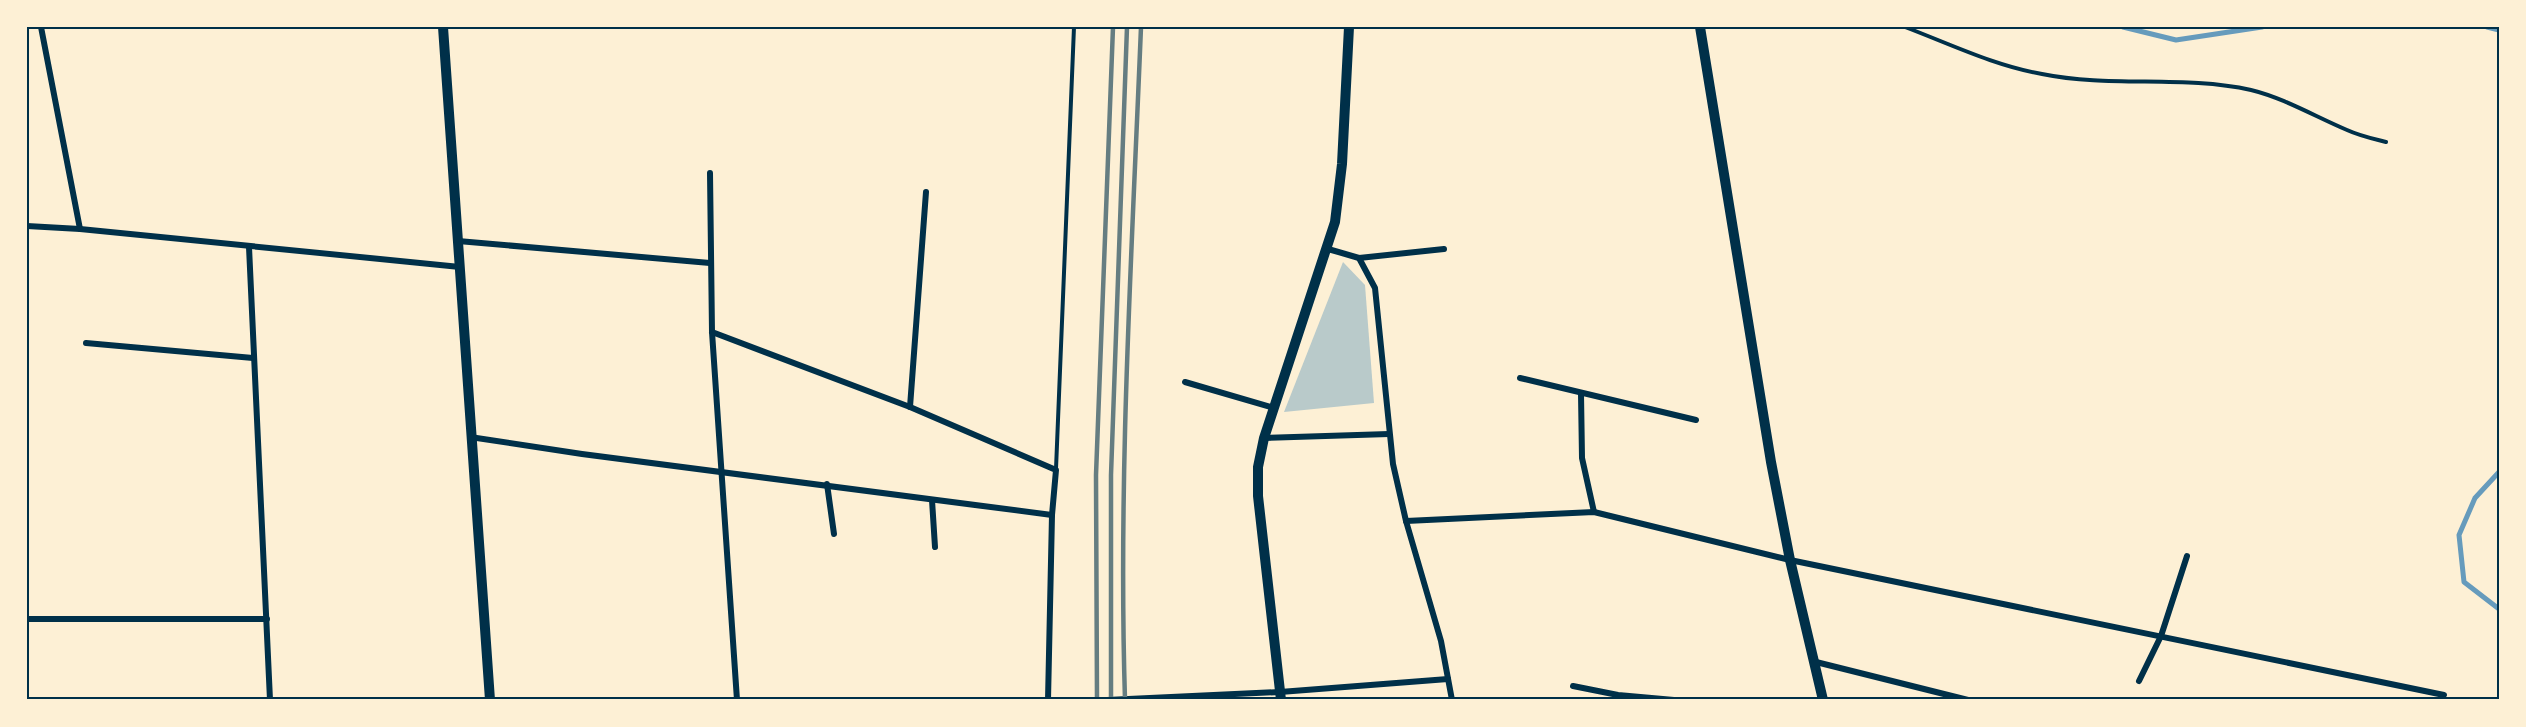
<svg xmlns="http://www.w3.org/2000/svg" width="2526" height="727" viewBox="0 0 2526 727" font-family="'Work Sans',sans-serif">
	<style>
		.green { fill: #b9caca }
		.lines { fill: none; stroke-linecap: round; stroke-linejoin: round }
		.stream { stroke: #669bbc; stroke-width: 5 }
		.service { stroke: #003049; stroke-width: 4 }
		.minor { stroke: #003049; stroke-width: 6 }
		.tertiary { stroke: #003049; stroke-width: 10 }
		.rail { stroke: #657d81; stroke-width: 4.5 }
		.neatline { fill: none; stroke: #003049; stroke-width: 2 }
	</style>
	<rect width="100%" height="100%" fill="#fdf0d5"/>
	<path class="green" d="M1343,262L1365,285L1374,403L1284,412Z"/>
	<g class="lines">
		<g class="stream">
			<path d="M2123,27L2176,40L2262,27"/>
			<path d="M2487,27L2499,30"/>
			<path d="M2499,472L2475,498L2459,535L2464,582L2499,609"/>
		</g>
		<g class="service">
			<path d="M1905,27C1950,44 1995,66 2042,74C2111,88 2183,75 2251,90C2284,98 2316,117 2347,130C2360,136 2374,139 2386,142"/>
			<path d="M1056,469L1074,27"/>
		</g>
		<g class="minor">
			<path d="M41,27L80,229"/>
			<path d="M710,173L712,332L737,700"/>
			<path d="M27,226L80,229L460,267"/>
			<path d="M458,241L710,263"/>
			<path d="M249,247L270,700"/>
			<path d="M1328,249L1359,258L1375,288L1393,464L1406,521L1441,641L1452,700"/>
			<path d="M1359,258L1444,249"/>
			<path d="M712,332L910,407L1056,470L1052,515L1048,700"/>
			<path d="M86,343L253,358"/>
			<path d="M1520,378L1696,420"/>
			<path d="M1185,382L1274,408"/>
			<path d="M1581,394L1582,458L1594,512"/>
			<path d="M910,407L926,192"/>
			<path d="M470,437L582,454L1052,515"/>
			<path d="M1264,438L1389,434"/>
			<path d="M827,484L834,534"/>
			<path d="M932,500L935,547"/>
			<path d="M1406,521L1594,512L1790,560L2444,695"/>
			<path d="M27,619H267"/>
			<path d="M1816,662L1968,700"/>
			<path d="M2139,681L2161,636L2187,556"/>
			<path d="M1573,686L1618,695L1674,700"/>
			<path d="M1107,700L1280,692L1448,679"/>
		</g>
		<g class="tertiary">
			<path d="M443,27L490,700"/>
			<path d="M1700,27L1771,462L1790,560L1823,700"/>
			<path d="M1281,700L1258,496V467L1264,438L1335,222L1342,164L1349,27"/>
		</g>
		<g class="rail">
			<path d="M1097,700L1096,475L1113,27"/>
			<path d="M1111,700V475L1127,27"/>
			<path d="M1125,700C1118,476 1132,251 1141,27"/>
		</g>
	</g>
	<rect width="2526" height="727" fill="none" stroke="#fdf0d5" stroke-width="57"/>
	<rect x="28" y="28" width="2470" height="670" class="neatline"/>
</svg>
